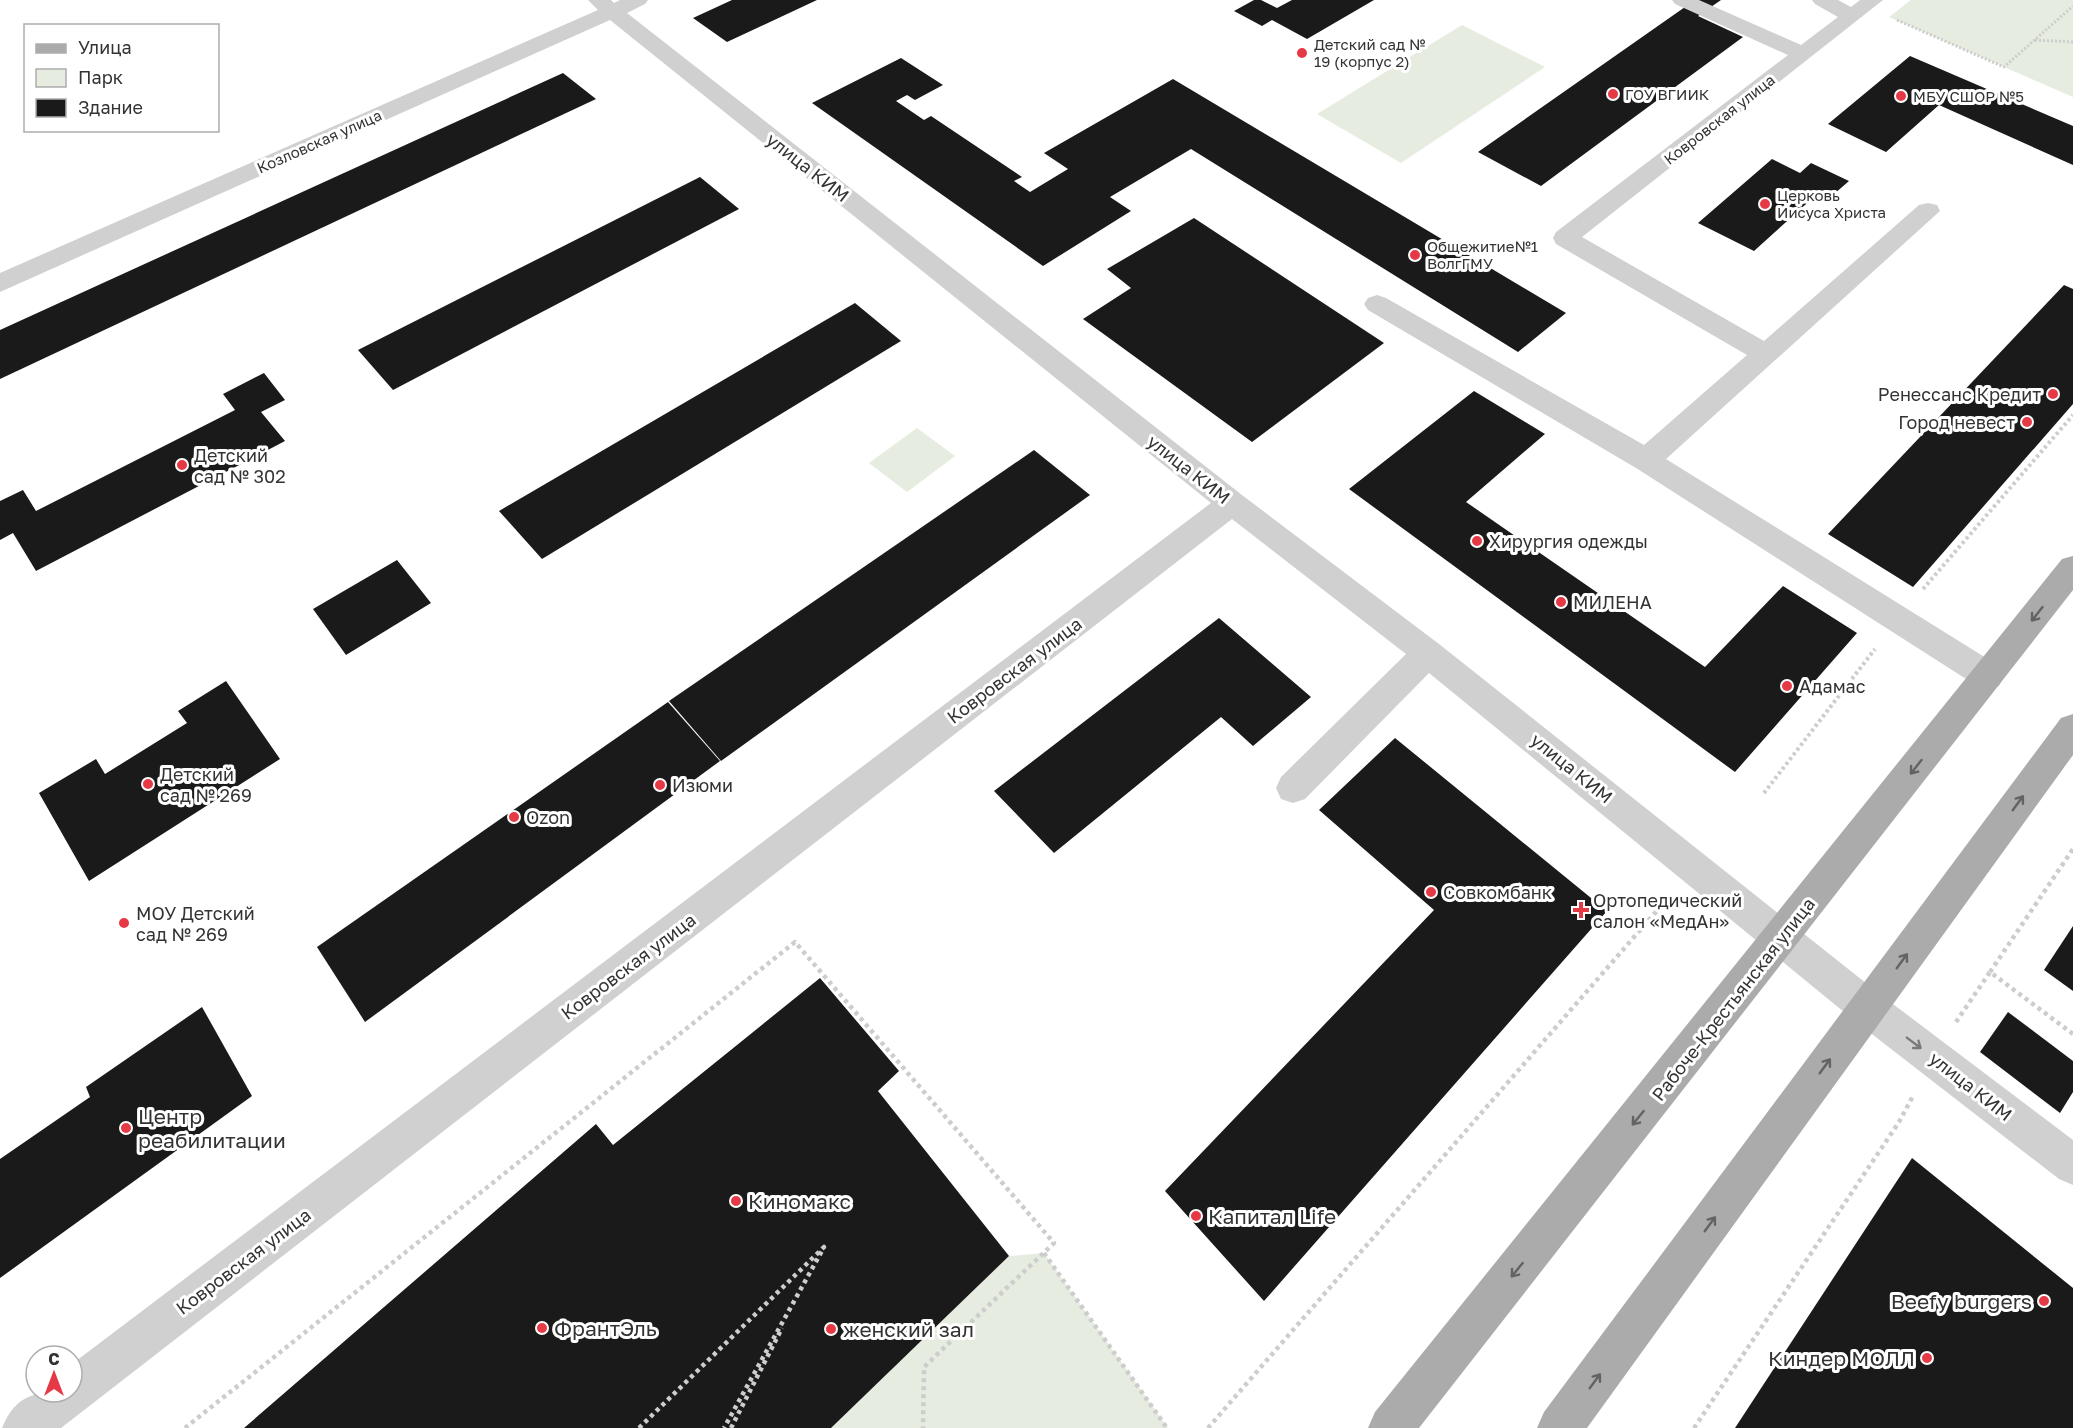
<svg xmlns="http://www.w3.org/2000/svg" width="2073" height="1428" viewBox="0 0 2073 1428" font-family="'Golos Text',sans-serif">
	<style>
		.green { fill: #e6ecdf }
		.building { fill: #1a1a1a }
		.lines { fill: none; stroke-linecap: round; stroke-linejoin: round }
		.path-far2 { stroke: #cdcdcd; stroke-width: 3; stroke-dasharray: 2 2; stroke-linecap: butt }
		.path-far1 { stroke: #cdcdcd; stroke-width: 4; stroke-dasharray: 3 3; stroke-linecap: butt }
		.path { stroke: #cdcdcd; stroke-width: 4.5; stroke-dasharray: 4 4; stroke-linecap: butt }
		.minor { fill: #d0d0d0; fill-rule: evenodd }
		.major { fill: #ababab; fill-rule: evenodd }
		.oneway { stroke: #636363 }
		.oneway2 { stroke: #7a7a7a }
		.poi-dot { fill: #e63946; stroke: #fff; stroke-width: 2 }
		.labels { text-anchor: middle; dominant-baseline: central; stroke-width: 6; stroke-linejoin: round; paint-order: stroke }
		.far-poi-label { font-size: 15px; fill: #333; stroke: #fff; text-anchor: start }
		.far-street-label { font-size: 15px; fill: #333; stroke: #fff }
		.street-label { font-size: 18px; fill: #333; stroke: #fff }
		.poi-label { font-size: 18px; fill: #333; stroke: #fff; text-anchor: start }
		.near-poi-label { font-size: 21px; fill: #333; stroke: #fff; text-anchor: start }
	</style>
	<rect width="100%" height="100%" fill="#fff"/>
	<g class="green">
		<path d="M1911,0H2073V97L1889,17Z"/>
		<path d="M1462,25L1545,67L1401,163L1317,114Z"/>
		<path d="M917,428L955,456L907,492L869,463Z"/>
		<path d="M1044,1253L1168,1428H831L1009,1256Z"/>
	</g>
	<g class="building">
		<path d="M732,0H817L727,42L693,18Z"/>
		<path d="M1254,0H1261L1277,8L1292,0H1374L1307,39L1272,20L1262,26L1234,11Z"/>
		<path d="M1695,0H1721L1698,16L1743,37L1541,186L1478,152Z"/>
		<path d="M1910,56L2073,126V165L1939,105L1886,152L1828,124Z"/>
		<path d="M901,58L943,85L915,100L907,95L896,101L924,120L931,116L1022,177L1014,181L1030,192L1068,169L1044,153L1173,79L1566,313L1518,352L1191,149L1110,197L1131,211L1043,266L812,103Z"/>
		<path d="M563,73L596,99L0,379V330Z"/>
		<path d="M1772,159L1800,173L1811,163L1849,181L1826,201L1815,196L1754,251L1698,223Z"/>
		<path d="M700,177L739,209L393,390L358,350Z"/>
		<path d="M1194,218L1384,343L1252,442L1083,319L1131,288L1107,269Z"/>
		<path d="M2064,285L2073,289V404L1913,587L1828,534Z"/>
		<path d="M855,303L901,341L542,559L499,511Z"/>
		<path d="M264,373L285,400L261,412L285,441L36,571L13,533L0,540V501L23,490L36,511L235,410L223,394Z"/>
		<path d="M1474,391L1545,434L1466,502L1705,667L1783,586L1857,633L1735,772L1349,489Z"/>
		<path d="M1034,450L1090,495L721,761L669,701Z"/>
		<path d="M397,560L431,603L346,655L313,609Z"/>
		<path d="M1219,618L1311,697L1253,746L1221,717L1054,853L994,791Z"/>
		<path d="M226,681L280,759L89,881L39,793L96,759L105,774L187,723L178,711Z"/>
		<path d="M668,702L720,761L365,1022L317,947Z"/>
		<path d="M1395,738L1607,911L1264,1301L1165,1191L1434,910L1319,810Z"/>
		<path d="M2073,926V991L2044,970Z"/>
		<path d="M820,978L899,1071L878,1091L1009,1256L831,1428H244L596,1124L613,1145Z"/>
		<path d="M202,1007L252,1096L0,1278V1159L90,1097L86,1087Z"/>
		<path d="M2008,1012L2073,1061V1092L2060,1113L1980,1052Z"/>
		<path d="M1912,1158L2073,1288V1428H1735Z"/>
	</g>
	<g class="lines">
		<g class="path-far2">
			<path d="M1897,20L2004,67L2073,6"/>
			<path d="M2035,40L2073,42"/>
		</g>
		<g class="path-far1">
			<path d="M1923,589L2073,415"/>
			<path d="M1764,793L1875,649"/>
		</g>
		<g class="path">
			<path d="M1990,972L2073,849"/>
			<path d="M1956,1022L1990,972L2073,1034"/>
			<path d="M1044,1253L1167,1428"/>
			<path d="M185,1428L795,942L1054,1243L924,1367L923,1428"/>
			<path d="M639,1428L824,1247L724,1428"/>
			<path d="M731,1428L782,1328"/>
			<path d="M1208,1428L1661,906"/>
			<path d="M1694,1428L1899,1122L1913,1096"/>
		</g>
		<g class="minor">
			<path d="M588,0H611L614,3L620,0H648L645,4L627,13L1242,495L1439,644L1881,995L2073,1140V1185L2059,1179L1855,1021L1429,673L1305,799L1293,803L1281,799L1276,788L1281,777L1406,654L1232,519L61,1428H2C17,1392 37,1392 72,1392V1364L1211,503L610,20L0,292V273L598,10Z"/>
			<path d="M1672,0H1699L1801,45L1838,17L1815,4L1812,0H1838L1851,7L1860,0H1883L1582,237L1764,341L1919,205L1928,203L1937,205L1940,211L1666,459L1999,666L2004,676L1999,686L1988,690L1977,686L1636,468L1368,310L1364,304L1368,298L1377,295L1386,298L1644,445L1747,355L1556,244L1553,238L1556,232L1788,55L1675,4Z"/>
		</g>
		<g class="major">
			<path d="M2073,556V590L1419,1428H1368L1375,1412L2062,559Z"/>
			<path d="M2073,714V755L1587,1428H1537L1544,1412L2061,718Z"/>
		</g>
	</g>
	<defs><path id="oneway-shaft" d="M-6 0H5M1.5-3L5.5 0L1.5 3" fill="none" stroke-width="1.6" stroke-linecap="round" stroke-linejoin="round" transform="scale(1.5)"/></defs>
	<g class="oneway">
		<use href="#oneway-shaft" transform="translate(2037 614) rotate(128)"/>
		<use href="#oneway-shaft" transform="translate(1916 767) rotate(128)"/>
		<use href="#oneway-shaft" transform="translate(2018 803) rotate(-54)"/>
		<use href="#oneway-shaft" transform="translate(1902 961) rotate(-54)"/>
		<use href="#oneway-shaft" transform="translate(1825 1066) rotate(-54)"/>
		<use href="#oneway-shaft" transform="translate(1638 1118) rotate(129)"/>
		<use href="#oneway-shaft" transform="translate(1710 1224) rotate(-54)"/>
		<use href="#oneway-shaft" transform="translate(1517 1270) rotate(129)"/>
		<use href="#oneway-shaft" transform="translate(1595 1381) rotate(-54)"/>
	</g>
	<use class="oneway2" href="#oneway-shaft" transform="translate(1914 1043) rotate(37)"/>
	<g class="poi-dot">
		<circle cx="1302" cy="53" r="6"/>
		<circle cx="1613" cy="94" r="6"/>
		<circle cx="1901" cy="96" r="6"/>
		<circle cx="1765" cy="204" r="6"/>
		<circle cx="1415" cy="255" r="6"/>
		<circle cx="2053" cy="394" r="6"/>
		<circle cx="2027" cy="422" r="6"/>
		<circle cx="182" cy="465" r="6"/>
		<circle cx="1477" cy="541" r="6"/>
		<circle cx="1561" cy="602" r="6"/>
		<circle cx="1787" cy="686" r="6"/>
		<circle cx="148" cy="784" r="6"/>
		<circle cx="660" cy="785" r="6"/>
		<circle cx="514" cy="817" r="6"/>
		<circle cx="1431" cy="892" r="6"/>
		<path d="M1578 901h6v6h6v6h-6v6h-6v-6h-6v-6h6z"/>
		<circle cx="124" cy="923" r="6"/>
		<circle cx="126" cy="1128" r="6"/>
		<circle cx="736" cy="1201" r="6"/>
		<circle cx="1196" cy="1216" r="6"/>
		<circle cx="2044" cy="1301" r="6"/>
		<circle cx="542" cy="1328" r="6"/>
		<circle cx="831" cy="1329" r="6"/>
		<circle cx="1927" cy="1358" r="6"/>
	</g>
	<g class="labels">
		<g class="far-poi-label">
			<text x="1314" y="44">Детский сад №<tspan x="1314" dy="17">19 (корпус 2)</tspan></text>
			<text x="1625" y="94">ГОУ ВГИИК</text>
			<text x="1913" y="96">МБУ СШОР №5</text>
			<text x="1777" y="195">Церковь<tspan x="1777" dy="17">Иисуса Христа</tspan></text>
			<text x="1427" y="246">Общежитие№1<tspan x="1427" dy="17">ВолгГМУ</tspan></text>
		</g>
		<g class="far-street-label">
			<text transform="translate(1719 119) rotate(-38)">Ковровская улица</text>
			<text transform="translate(319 141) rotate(-24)">Козловская улица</text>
		</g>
		<g class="street-label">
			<text transform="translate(808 167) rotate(38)">улица КИМ</text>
			<text transform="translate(1189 469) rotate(38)">улица КИМ</text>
			<text transform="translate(1014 670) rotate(-37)">Ковровская улица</text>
			<text transform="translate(1572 768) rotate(39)">улица КИМ</text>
			<text transform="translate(628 966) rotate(-37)">Ковровская улица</text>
			<text transform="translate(1733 999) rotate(-52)">Рабоче-Крестьянская улица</text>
			<text transform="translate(1971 1086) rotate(38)">улица КИМ</text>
			<text transform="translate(243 1261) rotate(-37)">Ковровская улица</text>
		</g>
		<g class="poi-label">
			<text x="2041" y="394" text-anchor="end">Ренессанс Кредит</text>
			<text x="2015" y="422" text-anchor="end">Город невест</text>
			<text x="194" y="455">Детский<tspan x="194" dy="21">сад № 302</tspan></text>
			<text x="1489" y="541">Хирургия одежды</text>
			<text x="1573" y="602">МИЛЕНА</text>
			<text x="1799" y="686">Адамас</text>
			<text x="160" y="774">Детский<tspan x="160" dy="21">сад № 269</tspan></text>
			<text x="672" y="785">Изюми</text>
			<text x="526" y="817">Ozon</text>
			<text x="1443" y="892">Совкомбанк</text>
			<text x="1593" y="900">Ортопедический<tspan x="1593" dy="21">салон «МедАн»</tspan></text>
			<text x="136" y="913">МОУ Детский<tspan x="136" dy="21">сад № 269</tspan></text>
		</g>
		<g class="near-poi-label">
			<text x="138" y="1116">Центр<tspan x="138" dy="24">реабилитации</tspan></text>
			<text x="748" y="1201">Киномакс</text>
			<text x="1208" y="1216">Капитал Life</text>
			<text x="2032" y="1301" text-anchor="end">Beefy burgers</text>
			<text x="554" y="1328">ФрантЭль</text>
			<text x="843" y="1329">женский зал</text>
			<text x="1915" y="1358" text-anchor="end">Киндер МОЛЛ</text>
		</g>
	</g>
	<rect x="24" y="24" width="195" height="108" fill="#ffffff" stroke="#adadad" stroke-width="1.5"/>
	<rect x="36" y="44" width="30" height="9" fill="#ababab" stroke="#adadad" stroke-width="1.5"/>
	<text x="78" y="54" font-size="18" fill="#333333">Улица</text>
	<rect x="36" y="69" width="30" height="18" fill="#e6ecdf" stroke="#adadad" stroke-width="1.5"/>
	<text x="78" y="84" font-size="18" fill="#333333">Парк</text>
	<rect x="36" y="99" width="30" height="18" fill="#1a1a1a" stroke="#adadad" stroke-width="1.5"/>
	<text x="78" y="114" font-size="18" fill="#333333">Здание</text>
	<g transform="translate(54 1374)"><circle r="28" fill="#ffffff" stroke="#adadad" stroke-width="1.5"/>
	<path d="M0-4.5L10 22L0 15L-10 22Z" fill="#e63946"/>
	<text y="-9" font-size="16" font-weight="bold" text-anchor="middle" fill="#333333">С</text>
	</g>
</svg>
